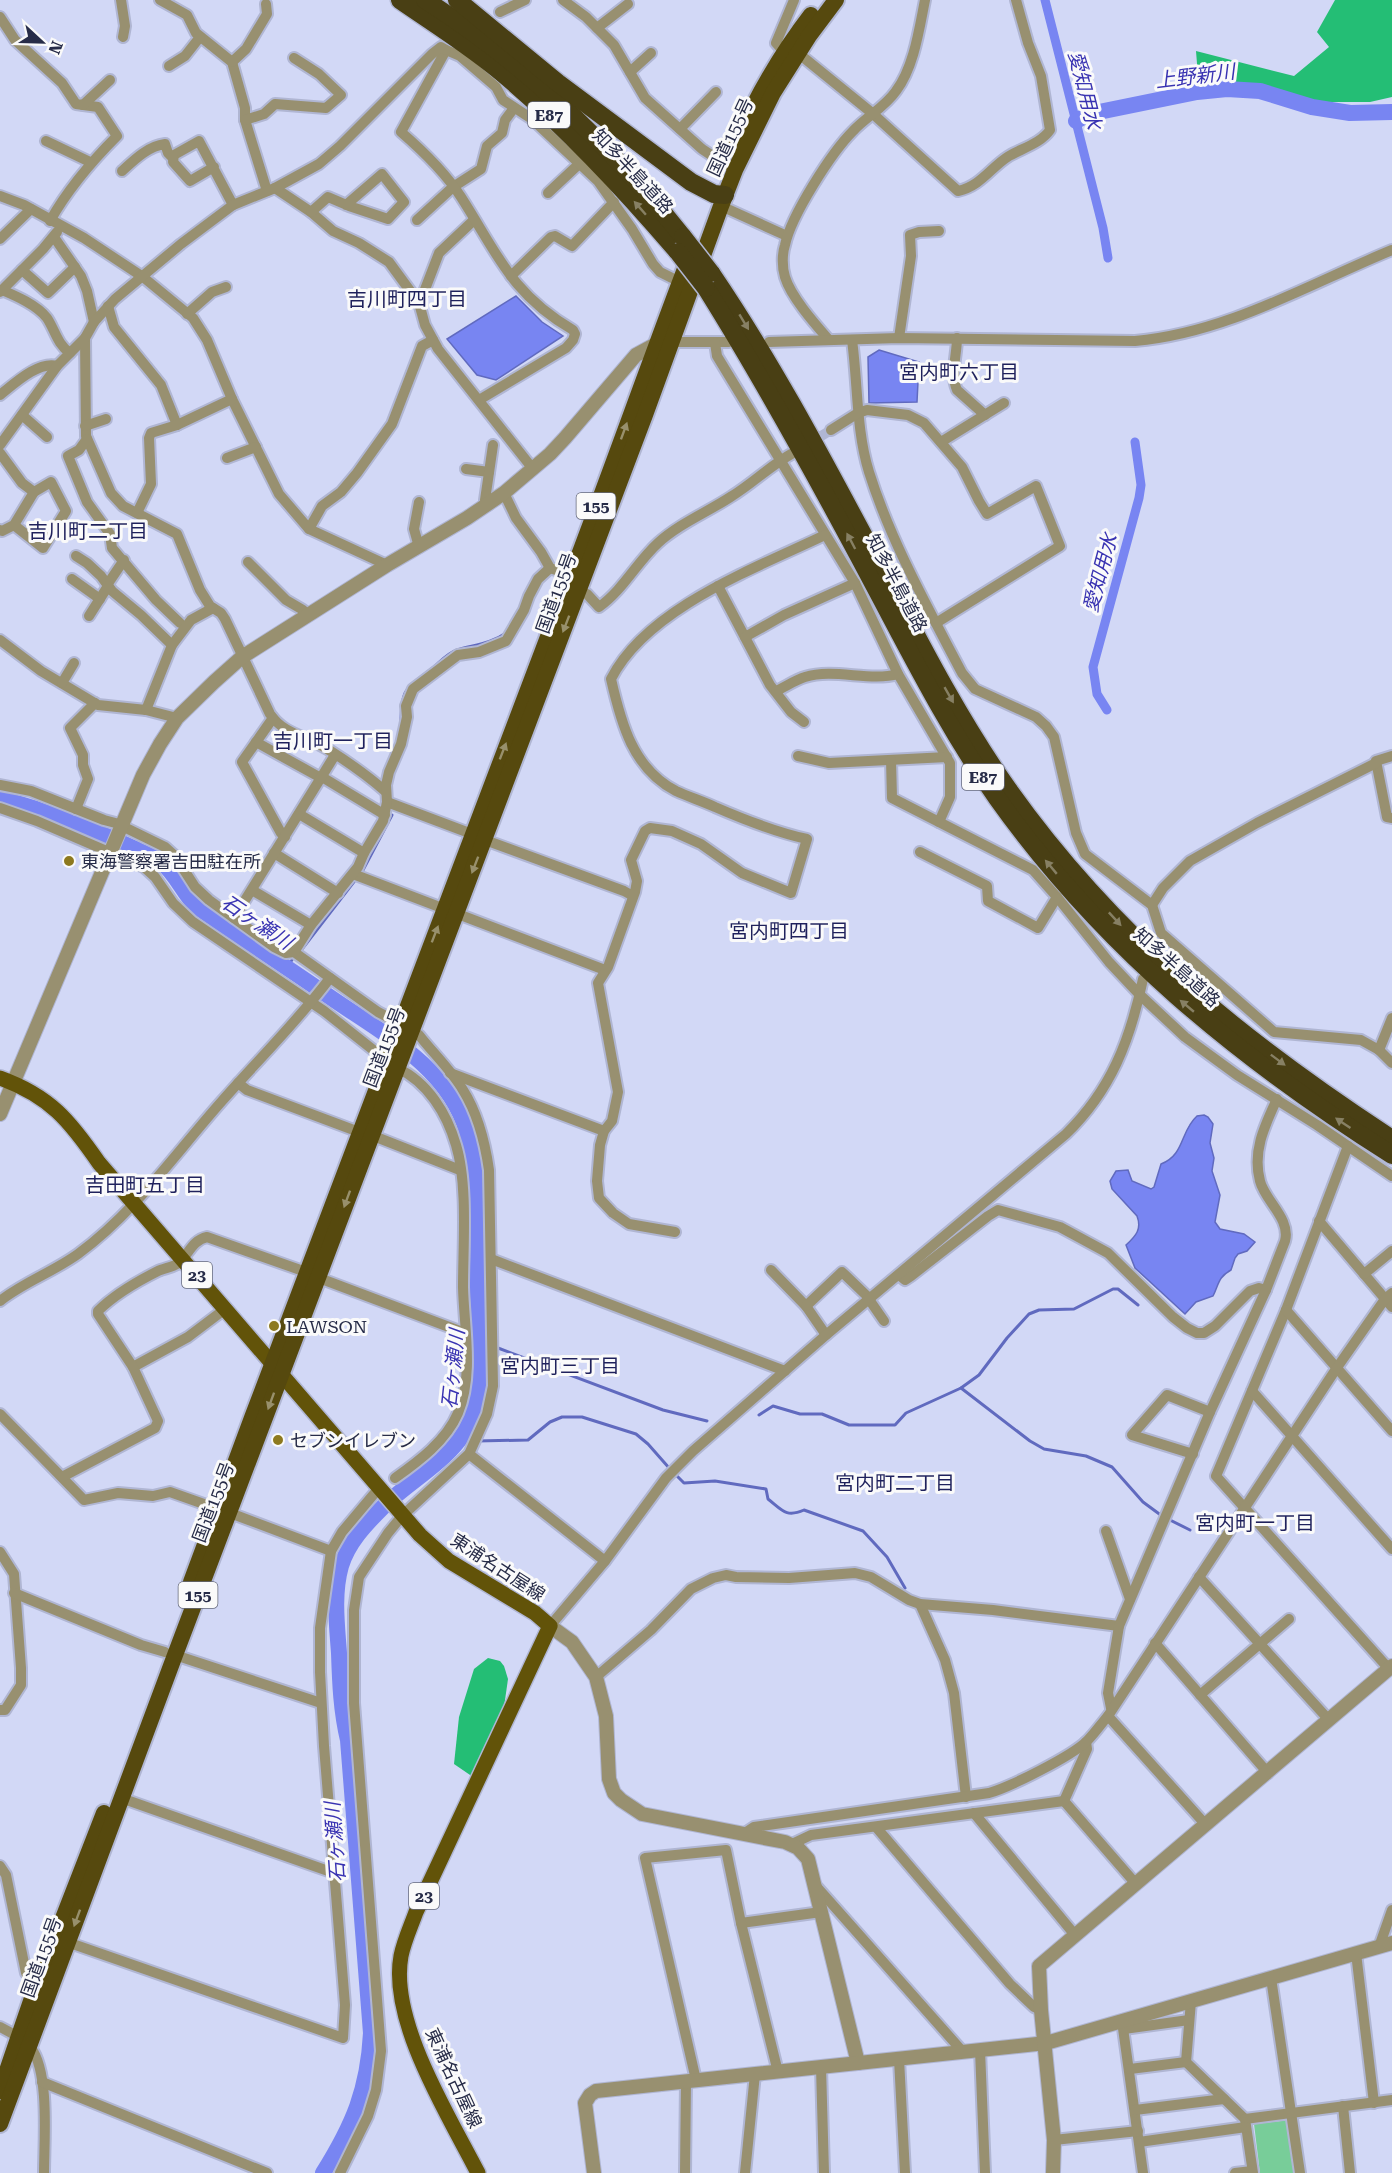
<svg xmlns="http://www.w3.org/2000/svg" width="1392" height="2173" viewBox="0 0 1392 2173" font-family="'Roboto Serif','Noto Sans JP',serif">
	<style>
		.green { fill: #78cd99 }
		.forest { fill: #24be75 }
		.water { fill: #7885f2; stroke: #606abf; stroke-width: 1.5 }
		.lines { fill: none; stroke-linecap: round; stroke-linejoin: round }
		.stream { stroke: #606abf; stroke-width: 3 }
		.canal { stroke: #7885f2; stroke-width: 9 }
		.river { stroke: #7885f2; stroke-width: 16 }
		.minor-tunnel { stroke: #b0b6d3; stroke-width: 10; stroke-dasharray: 10 5; stroke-linecap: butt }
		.minor-casing { stroke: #b0b6d3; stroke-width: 14 }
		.tertiary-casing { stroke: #b0b6d3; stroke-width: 16 }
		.primary-casing { stroke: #b0b6d3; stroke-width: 18 }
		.trunk-casing { stroke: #b0b6d3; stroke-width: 20 }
		.motorway-casing { stroke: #b0b6d3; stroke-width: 21 }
		.minor { stroke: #989070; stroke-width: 10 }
		.tertiary { stroke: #989070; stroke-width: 14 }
		.primary { stroke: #625309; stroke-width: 15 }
		.trunk { stroke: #56490e; stroke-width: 16 }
		.motorway { stroke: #493f14; stroke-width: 18 }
		.motorway-bridge-casing { stroke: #b0b6d3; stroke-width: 21; stroke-linecap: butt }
		.motorway-bridge { stroke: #493f14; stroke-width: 18 }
		.oneway { fill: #878064 }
		.oneway2 { fill: #98906c }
		.poi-dot { fill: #8d791f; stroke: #fafafa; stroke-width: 2 }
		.labels { text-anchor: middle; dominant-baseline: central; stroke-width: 6; stroke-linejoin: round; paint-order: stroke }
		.shield { fill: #fafafa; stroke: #666a7d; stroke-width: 1.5 }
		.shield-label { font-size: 16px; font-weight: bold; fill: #272c48 }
		.street-label { font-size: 18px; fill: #272c48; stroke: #fafafa }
		.poi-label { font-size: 18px; fill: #272c48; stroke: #fafafa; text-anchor: start }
		.water-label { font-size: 20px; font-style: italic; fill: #3933b2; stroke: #fafafa }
		.neighbourhood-label { font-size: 20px; fill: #1f215c; stroke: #fafafa }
	</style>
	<rect width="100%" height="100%" fill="#d2d8f6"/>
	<path class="green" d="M1289,2120L1295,2173H1260L1254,2124Z"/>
	<g class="forest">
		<path d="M1335,0H1392V97L1370,102H1314L1244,83L1198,76L1196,51L1294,76L1329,47L1317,32Z"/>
		<path d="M488,1658L500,1661L504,1666L508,1679L501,1728L473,1777L454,1764L459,1717L474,1669Z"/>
	</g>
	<g class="water">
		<path d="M516,296L542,322L563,336L496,380L477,375L447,339Z"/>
		<path d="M879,350L919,362L917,402L869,403L868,357Z"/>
		<path d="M1204,1115L1208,1117L1213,1124L1210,1143L1214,1158L1212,1171L1220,1195L1215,1222L1220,1229L1244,1234L1255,1242L1247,1251L1238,1254L1235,1258L1231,1270C1218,1277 1219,1284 1213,1296L1196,1302L1185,1314L1135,1268L1126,1245C1136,1236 1142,1229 1137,1216L1112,1189L1110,1181L1116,1171L1128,1170L1132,1181L1151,1189L1154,1187L1161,1164C1185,1155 1180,1131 1197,1116Z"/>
	</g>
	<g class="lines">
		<g class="stream">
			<path d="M401,724C401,687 406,689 434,667C441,661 448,653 457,650C473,645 491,644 506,633"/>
			<path d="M299,953L363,870L392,815"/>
			<path d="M287,967L294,957"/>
			<path d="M479,1346L498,1348L663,1410L707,1421"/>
			<path d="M961,1388L1030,1441L1044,1449L1086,1456L1112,1467L1143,1502L1162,1516"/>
			<path d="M759,1415L773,1406L800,1414H822L849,1425H895L906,1413L961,1388L979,1375L1007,1338L1029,1314L1039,1310L1074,1309L1113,1289H1118L1138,1305"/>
			<path d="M459,1440L471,1441"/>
			<path d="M477,1441L528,1440L550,1422L562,1417H582L636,1434L648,1444L670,1469"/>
			<path d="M675,1474L684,1483L715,1481L766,1489L768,1499C782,1510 786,1518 804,1510L863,1531L887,1557L905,1588"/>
			<path d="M1168,1519L1190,1530"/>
		</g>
		<g class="canal">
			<path d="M1045,0L1103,228L1108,258"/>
			<path d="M1107,710L1097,694L1093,667L1139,498L1141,485L1135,442"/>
		</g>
		<g class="river">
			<path d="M1076,121L1089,114L1197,92L1227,89L1260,91L1312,107L1350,113L1392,112"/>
			<path d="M0,798C46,811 91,828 133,848C143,853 154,856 162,863C176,874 183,893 196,906C239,937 284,965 327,995C380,1032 448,1066 467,1132C483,1184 477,1242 478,1296C479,1342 489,1401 459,1440C438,1467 406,1484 382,1508C365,1525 348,1543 341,1566C333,1594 337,1625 339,1653C340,1683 341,1711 348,1740L371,2033C368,2090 353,2125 323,2173"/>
		</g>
		<path class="minor-tunnel" d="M808,444L831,430"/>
		<g class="minor-casing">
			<g id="minor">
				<path d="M121,0L125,26L123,37"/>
				<path d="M160,0L187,15L196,33L232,62L245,108V120L267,191"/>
				<path d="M563,0L586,17L614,45L645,98L702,149L726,165"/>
				<path d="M500,12L525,0"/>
				<path d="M0,17L15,40L62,83L76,104L98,107L117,136C91,162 68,189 50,221"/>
				<path d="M597,28L628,4"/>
				<path d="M784,52L776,43L794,0"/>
				<path d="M798,53L872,113L958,191C981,186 991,167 1009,156C1023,148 1041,143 1050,130L1041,76L1028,43L1016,0"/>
				<path d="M232,62L246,49L267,14L266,4"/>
				<path d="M169,66L185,56L200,37"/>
				<path d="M630,72L651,53"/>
				<path d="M83,105L110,80"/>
				<path d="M245,120L264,114L275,104L326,108L341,95L319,74L294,58"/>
				<path d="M680,129L716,92"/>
				<path d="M46,141L90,162"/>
				<path d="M214,167L190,181L173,162L174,155L199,141L233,205"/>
				<path d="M122,171C134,160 148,146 165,144L168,153L173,158"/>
				<path d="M275,188L311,212L333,231L359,243L389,262L419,303L425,325L438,349L533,469"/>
				<path d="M548,193L579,164"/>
				<path d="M0,196L24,205L84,238L143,277L193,318L207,340L232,399L279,494L309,529L387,565"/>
				<path d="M721,206L787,236"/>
				<path d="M311,212L328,197L349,206L388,219L404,202L382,174L346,205"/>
				<path d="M417,220L453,187L481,169L487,146L502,133L505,120L514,108"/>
				<path d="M54,237L81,276L87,291L94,322"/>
				<path d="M0,239L31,209"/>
				<path d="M22,270L48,293L75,267"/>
				<path d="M511,276L551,237L555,236L572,246L614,202"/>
				<path d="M2,290C16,296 37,305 47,318C55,330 57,344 70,353"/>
				<path d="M0,292L43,249L57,232"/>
				<path d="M417,301L424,292L439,253L474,220"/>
				<path d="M108,306L114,327L161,385L177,425"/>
				<path d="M187,314L212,292L226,287"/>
				<path d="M85,338L86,436L111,493L123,506L177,534L200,590L210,606L221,613L225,619L270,714C285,736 308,736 329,750C348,762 368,776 385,791"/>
				<path d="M899,338L911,256L910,235L919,232L939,231"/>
				<path d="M957,338C957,355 950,374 957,390L985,415"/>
				<path d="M829,340C815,324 791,297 785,277C782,267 782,254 785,245C791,216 831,153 853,131C866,117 885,107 896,91C914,67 919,30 925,0"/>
				<path d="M852,340C858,384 856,430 869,472C891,542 928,608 962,673L975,689L1036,717L1046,726L1054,737L1076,833L1085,854L1152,905L1161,933L1274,1032L1361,1040L1379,1050L1392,1063"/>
				<path d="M671,342H729"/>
				<path d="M769,342L899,338L1135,341C1227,333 1309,284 1392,250"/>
				<path d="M715,343L717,356L855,583L898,674L950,763V797L939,822"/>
				<path d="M0,395C14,384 38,361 57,366"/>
				<path d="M479,400L566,348L573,340L575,334L573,330C511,294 497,253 461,197C445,172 423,151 401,132L446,50L460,56L496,87L503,100L532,119L598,181L632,229L653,264L660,272L680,282"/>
				<path d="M22,415L47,437"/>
				<path d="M85,426L106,419"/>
				<path d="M831,430L858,413L867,410L908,415L924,423L962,467L979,501L987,514L1036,486L1060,546L936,623"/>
				<path d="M87,439L79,450L68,456L87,502L110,534L112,548L156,600L180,623"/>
				<path d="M941,442L1004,403"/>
				<path d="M0,445L57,366L85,338L94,322L115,299L181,244L233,205L275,188L319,164L340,146L432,54L441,47L446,50"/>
				<path d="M0,453L22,483L34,492"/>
				<path d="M227,458L256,447"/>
				<path d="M466,469L489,472"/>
				<path d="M504,493L516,518L541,552L550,568L571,575"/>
				<path d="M488,505L485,500L493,445"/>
				<path d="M137,513L151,484L149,438L151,433L177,425L232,399"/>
				<path d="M309,529L322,506L341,492L357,473L392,424L422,346L433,340"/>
				<path d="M0,530L2,531L14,525L34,492L51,482L66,511L43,548L14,525"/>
				<path d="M419,547L414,529L419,502"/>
				<path d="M76,556L87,563L101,576L112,591L141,615L172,645"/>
				<path d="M248,562L286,600L303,610L307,616"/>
				<path d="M72,579L100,599"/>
				<path d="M107,585L124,560"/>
				<path d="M718,586L770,685L791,712L804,722"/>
				<path d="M578,590L587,594L599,607C623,590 637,562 658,543C680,523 708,512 732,496C753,483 771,465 793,453"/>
				<path d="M89,616L108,586"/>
				<path d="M745,637L784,615L855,583"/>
				<path d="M0,640L41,671L98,705L146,710L177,718"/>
				<path d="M62,683L74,663"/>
				<path d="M776,691C785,687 795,680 805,677C834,668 870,682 898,674"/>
				<path d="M146,710L172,645L191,620L213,608"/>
				<path d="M273,718L242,762L281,833L285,837"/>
				<path d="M256,742L321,778"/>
				<path d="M798,756L829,763L947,757"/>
				<path d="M1392,756L1376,761L1387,817L1392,818"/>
				<path d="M891,760L892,798L1033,870L1057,897L1109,962L1140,995L1185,1037L1237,1075L1317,1125L1392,1176"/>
				<path d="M322,777L385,815"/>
				<path d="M0,785L31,791L104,820L123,825"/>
				<path d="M387,802L472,834"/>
				<path d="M0,808L37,821L144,867L155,877L173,903L193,922L324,1011L386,1060"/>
				<path d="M76,809L88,779L83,765V755L70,728L95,703"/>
				<path d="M299,814L364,853"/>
				<path d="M122,826L165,847L175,856L195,887L209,900L274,947L286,953L294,952L378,1012L401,1024"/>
				<path d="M485,840L624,891L633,896"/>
				<path d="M920,852L987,886L988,901L1038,928L1057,897"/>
				<path d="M274,853L338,893"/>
				<path d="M353,874L605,970"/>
				<path d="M252,890L311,925"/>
				<path d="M1152,905L1163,888L1190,861L1257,823L1376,763"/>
				<path d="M234,918L335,755"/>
				<path d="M294,952L311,925L358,867L364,853L383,821L387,802L386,785L389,772L401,744L407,717L406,706L413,689L458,655L479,652L506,641L524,610L529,596L538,579L550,568"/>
				<path d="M1379,1050L1392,1018"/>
				<path d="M450,1073L604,1131"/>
				<path d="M238,1083L247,1090L359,1132"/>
				<path d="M371,1135L460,1170"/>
				<path d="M1348,1146L1286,1310L1216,1476L1389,1669"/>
				<path d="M1319,1221L1392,1307"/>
				<path d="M675,1232L629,1224L613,1213L599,1198L597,1181L600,1145L604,1131L612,1121L618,1092L598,983L608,967L635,892L637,881L631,860L645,831L650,828L672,831L701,844L742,873L791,893L807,839C775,832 745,820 715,807C702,801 689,797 676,791C633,769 621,723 611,679C647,608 756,568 825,535"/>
				<path d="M491,1259L785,1371"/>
				<path d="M771,1270L806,1306L826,1335"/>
				<path d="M1364,1274L1392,1251"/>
				<path d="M899,1275L905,1280L911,1276L988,1216L998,1210L1060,1227L1108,1253L1173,1317L1187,1328L1197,1333H1204L1215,1326L1250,1291L1259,1288L1266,1290"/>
				<path d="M319,1278L465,1333"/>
				<path d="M0,1301C24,1282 53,1272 78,1254C135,1212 175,1154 222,1101C258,1060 297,1022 330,978"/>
				<path d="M806,1306L842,1272L866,1295L884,1321"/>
				<path d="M1286,1310L1392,1431"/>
				<path d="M133,1367L188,1337L225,1309"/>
				<path d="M1252,1391L1392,1549"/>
				<path d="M0,1414L84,1500L118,1493L153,1496L170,1492L218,1509"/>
				<path d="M469,1454L605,1561"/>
				<path d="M1193,1454L1132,1435L1167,1395L1210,1412"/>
				<path d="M62,1477L155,1428L158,1421L133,1367L98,1314V1311C115,1294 136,1282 158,1271C164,1268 175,1267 180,1262C189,1253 193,1240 207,1237L306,1272"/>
				<path d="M395,1478C419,1461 446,1441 458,1413C474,1375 464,1327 463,1287C463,1246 468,1184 456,1145C447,1114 428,1082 397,1068"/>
				<path d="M230,1513L331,1551"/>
				<path d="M1106,1531L1130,1599"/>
				<path d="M0,1552L14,1574L21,1668V1685L5,1710H0"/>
				<path d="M1199,1577L1329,1720"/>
				<path d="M14,1593L141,1645L165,1652"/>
				<path d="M920,1604L945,1660L954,1693L966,1797"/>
				<path d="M550,1626L605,1561L666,1478L693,1451L826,1335L1066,1134C1111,1090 1130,1041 1143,979"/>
				<path d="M1155,1643L1268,1773"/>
				<path d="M175,1655L321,1703"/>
				<path d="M596,1677L651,1630L691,1589L713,1578L726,1575L736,1577L789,1578L855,1573L871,1577L909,1600L920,1604L993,1610L1119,1626"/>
				<path d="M1200,1695L1289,1619"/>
				<path d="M1111,1708L1108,1693L1119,1626L1210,1412L1266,1290L1285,1241C1291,1219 1265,1201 1260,1181C1252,1151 1265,1125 1277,1099"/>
				<path d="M1108,1716L1206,1825"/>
				<path d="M1086,1742L1087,1749L1064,1801L1136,1884"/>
				<path d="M121,1798L334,1873"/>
				<path d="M974,1813L1075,1935"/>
				<path d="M876,1827L1010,1984L1034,2007L1041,2010"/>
				<path d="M745,1833L754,1827L989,1793C1010,1787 1072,1756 1087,1741C1095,1733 1101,1724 1108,1716L1336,1369L1385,1299L1392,1293"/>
				<path d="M792,1844L811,1835L1064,1801"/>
				<path d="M0,1866L6,1875L26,1973"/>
				<path d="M816,1886L963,2052"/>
				<path d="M741,1923L821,1912"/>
				<path d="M67,1942L343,2038L345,2005L324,1746L320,1672V1628L331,1551L342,1532L379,1488"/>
				<path d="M1379,1947L1392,1910"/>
				<path d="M1356,1953L1374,2103"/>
				<path d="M1271,1978L1300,2173"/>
				<path d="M1191,2001L1186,2062L1245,2119L1253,2173"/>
				<path d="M1122,2021L1143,2173"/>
				<path d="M0,2027C10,2032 24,2040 31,2048C50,2073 44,2142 44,2173"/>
				<path d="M1124,2029L1189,2020"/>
				<path d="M980,2050L985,2173"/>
				<path d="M899,2059L905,2173"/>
				<path d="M821,2067L824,2173"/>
				<path d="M1130,2069L1186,2062"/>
				<path d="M696,2080L645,1858L726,1850L741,1923L778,2072"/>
				<path d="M42,2082L267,2173"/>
				<path d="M1343,2106L1350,2173"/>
				<path d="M1135,2110L1224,2099"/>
				<path d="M1245,2119L1392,2100"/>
				<path d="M1054,2140L1138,2131"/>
				<path d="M1139,2142L1246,2127"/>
				<path d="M340,2173L368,2116L376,2090L381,2051L354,1703V1610L359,1577L388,1533L402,1516L469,1454L487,1414L493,1386L489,1170C485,1142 478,1114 463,1090C451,1070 433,1053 419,1035L411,1032"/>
				<path d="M685,2173L686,2081"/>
				<path d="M745,2173L755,2074"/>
				<path d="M1235,2173L1252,2171"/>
			</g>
		</g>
		<g class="tertiary-casing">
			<g id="tertiary">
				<path d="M0,1114L143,775L160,744L177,718L214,682L242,657L387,565L467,518L504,493L550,454L565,438L636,355L658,343H663"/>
				<path d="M550,1626L572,1642L596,1677L606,1716L609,1779L614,1793L621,1800L642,1814L785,1842L798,1848L808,1859L858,2063"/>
				<path d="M594,2173L585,2103L590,2095L596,2091L1046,2043L1392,1943"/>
				<path d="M1053,2173L1054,2140L1041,2010L1039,1966L1392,1666"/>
			</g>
		</g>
		<g class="primary-casing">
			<path id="primary" d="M0,1078C50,1096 70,1121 99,1163L420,1535L449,1561L535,1613L550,1626L416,1912C411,1926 404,1941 401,1956C389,2021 449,2116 478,2173"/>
		</g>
		<g class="trunk-casing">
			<g id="trunk">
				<path d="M736,143C756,97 781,54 811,15"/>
				<path d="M191,1582C319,1236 450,891 582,547C619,449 654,350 691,253"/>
				<path d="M0,2091L32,1998L104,1813"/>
				<path d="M0,2124L175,1655L645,415L721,206L735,170L773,93L809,36L836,0"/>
			</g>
		</g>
		<g class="motorway-casing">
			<g id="motorway">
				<path d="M400,0C436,25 475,49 508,78C570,131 625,190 678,252"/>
				<path d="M425,0C523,62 611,146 683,237"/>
				<path d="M457,0L558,83L691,182L714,194L725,195"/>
				<path d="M711,273C779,373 833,479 890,585C926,655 963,725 1008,789C1113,937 1242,1041 1392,1139"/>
				<path d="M706,288C766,384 820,483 873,583C912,656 949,730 997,798C1102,946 1239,1058 1392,1155"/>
			</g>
		</g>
		<use href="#minor" class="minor"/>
		<use href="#tertiary" class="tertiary"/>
		<use href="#primary" class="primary"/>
		<use href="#trunk" class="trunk"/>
		<use href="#motorway" class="motorway"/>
		<g class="motorway-bridge-casing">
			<g id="motorway-bridge">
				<path d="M683,237L711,273"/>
				<path d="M678,252L706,288"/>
			</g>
		</g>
		<use href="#motorway-bridge" class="motorway-bridge"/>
	</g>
	<defs><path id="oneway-solid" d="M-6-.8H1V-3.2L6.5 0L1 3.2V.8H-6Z" transform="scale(1.5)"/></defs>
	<g class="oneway">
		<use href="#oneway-solid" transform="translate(640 208) rotate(-131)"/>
		<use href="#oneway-solid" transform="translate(744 322) rotate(59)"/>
		<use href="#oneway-solid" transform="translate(851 541) rotate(-118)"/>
		<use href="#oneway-solid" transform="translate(949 695) rotate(60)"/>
		<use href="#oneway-solid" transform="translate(1051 867) rotate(-130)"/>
		<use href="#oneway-solid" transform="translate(1115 919) rotate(47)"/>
		<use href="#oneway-solid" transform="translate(1187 1006) rotate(-140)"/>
		<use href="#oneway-solid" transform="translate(1278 1060) rotate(37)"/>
		<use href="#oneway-solid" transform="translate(1343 1123) rotate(-146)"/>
	</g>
	<g class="oneway2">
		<use href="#oneway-solid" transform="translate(624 431) rotate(-70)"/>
		<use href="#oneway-solid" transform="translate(566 624) rotate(111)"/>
		<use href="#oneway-solid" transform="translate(503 751) rotate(-69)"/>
		<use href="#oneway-solid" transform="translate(475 865) rotate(111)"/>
		<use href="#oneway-solid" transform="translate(435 934) rotate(-69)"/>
		<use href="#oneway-solid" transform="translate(347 1199) rotate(110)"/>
		<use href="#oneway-solid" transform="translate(271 1401) rotate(110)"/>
		<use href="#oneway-solid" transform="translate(77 1918) rotate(110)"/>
	</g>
	<g class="poi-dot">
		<circle cx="69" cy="861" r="6"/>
		<circle cx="274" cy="1326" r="6"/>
		<circle cx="278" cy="1440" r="6"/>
	</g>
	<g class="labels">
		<g class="shield">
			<rect x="528" y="102" width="42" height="26" rx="4.5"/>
			<rect x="576.5" y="493" width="39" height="26" rx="4.5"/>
			<rect x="962" y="764" width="42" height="26" rx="4.5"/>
			<rect x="182" y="1262" width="30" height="26" rx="4.5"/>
			<rect x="178.5" y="1582" width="39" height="26" rx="4.5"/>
			<rect x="409" y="1883" width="30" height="26" rx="4.5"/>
		</g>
		<g class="shield-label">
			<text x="549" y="115">E87</text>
			<text x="596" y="506">155</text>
			<text x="983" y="777">E87</text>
			<text x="197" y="1275">23</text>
			<text x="198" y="1595">155</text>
			<text x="424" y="1896">23</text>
		</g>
		<g class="street-label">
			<text transform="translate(730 137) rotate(-65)">国道155号</text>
			<text transform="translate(633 171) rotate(47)">知多半島道路</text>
			<text transform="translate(897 583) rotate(62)">知多半島道路</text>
			<text transform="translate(556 593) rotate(-70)">国道155号</text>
			<text transform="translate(1177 967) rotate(42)">知多半島道路</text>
			<text transform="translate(384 1047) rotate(-69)">国道155号</text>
			<text transform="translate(213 1502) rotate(-69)">国道155号</text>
			<text transform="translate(498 1567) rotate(33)">東浦名古屋線</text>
			<text transform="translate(41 1957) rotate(-70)">国道155号</text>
			<text transform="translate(454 2078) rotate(65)">東浦名古屋線</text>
		</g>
		<g class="poi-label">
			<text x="81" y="861">東海警察署吉田駐在所</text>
			<text x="286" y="1326">LAWSON</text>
			<text x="290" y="1440">セブンイレブン</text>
		</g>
		<g class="water-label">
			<text transform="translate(1195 76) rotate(-7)">上野新川</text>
			<text transform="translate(1085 90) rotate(76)">愛知用水</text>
			<text transform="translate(1100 573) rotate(-75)">愛知用水</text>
			<text transform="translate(257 922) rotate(34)">石ヶ瀬川</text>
			<text transform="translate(453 1369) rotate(-84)">石ヶ瀬川</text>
			<text transform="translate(335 1842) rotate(-94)">石ヶ瀬川</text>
		</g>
		<g class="neighbourhood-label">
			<text x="407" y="299">吉川町四丁目</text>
			<text x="959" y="372">宮内町六丁目</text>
			<text x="88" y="531">吉川町二丁目</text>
			<text x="333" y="741">吉川町一丁目</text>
			<text x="789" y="931">宮内町四丁目</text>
			<text x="145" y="1185">吉田町五丁目</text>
			<text x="560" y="1366">宮内町三丁目</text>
			<text x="895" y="1483">宮内町二丁目</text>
			<text x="1255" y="1523">宮内町一丁目</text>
		</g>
	</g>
	<g transform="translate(42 42) rotate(112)" stroke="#fafafa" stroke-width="4.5" paint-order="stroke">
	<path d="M0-4.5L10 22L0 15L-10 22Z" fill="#272c48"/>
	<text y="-9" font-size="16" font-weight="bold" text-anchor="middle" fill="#272c48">N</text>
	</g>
</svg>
